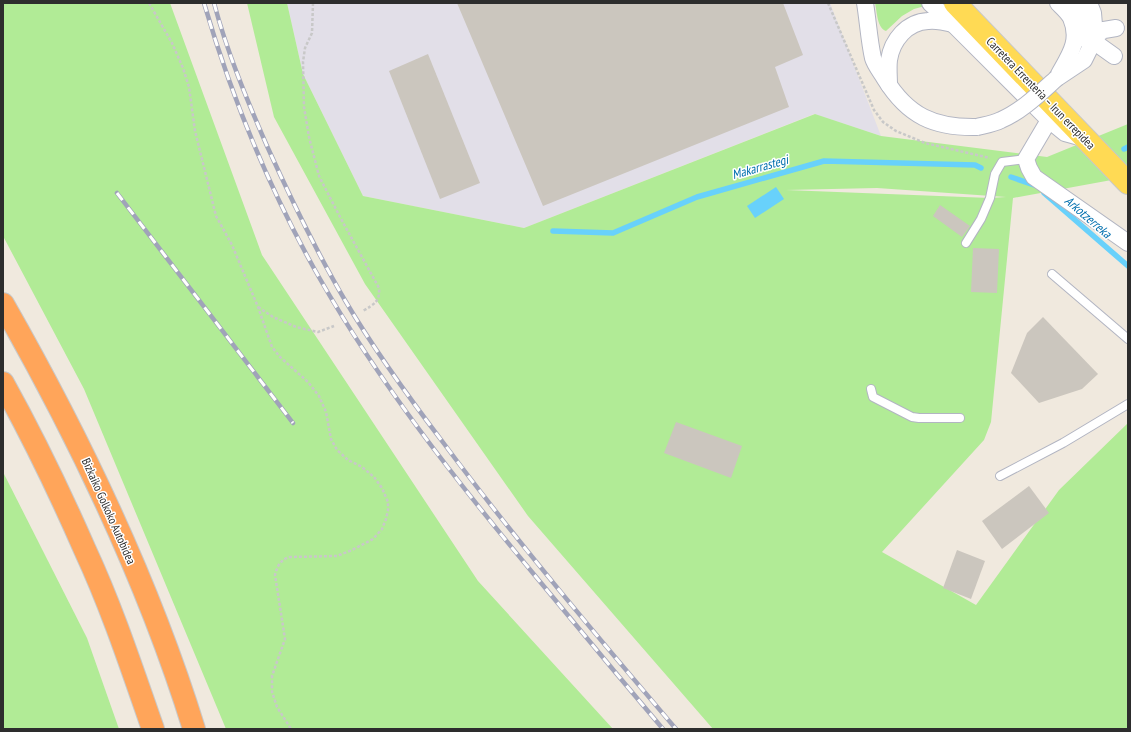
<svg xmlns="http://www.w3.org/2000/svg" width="1131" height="732" viewBox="0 0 1131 732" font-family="'PT Sans Narrow',sans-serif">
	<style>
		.industrial { fill: #e2dfe8 }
		.green { fill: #b1eb96; fill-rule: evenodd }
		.water { fill: #68d1fb }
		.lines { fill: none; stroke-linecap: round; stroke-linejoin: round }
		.stream { stroke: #68d1fb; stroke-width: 5.5 }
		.building { fill: #cbc6be }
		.service-casing { stroke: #b2b5c2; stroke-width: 10 }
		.minor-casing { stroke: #b2b5c2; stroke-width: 18 }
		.primary-casing { stroke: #c8c8c8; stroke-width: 24 }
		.motorway-casing { stroke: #c8c8c8; stroke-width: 24 }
		.path { stroke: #c8c8c8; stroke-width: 2.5; stroke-dasharray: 3 2; stroke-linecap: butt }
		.service { stroke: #fff; stroke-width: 8 }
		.minor { stroke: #fff; stroke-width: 16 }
		.primary { stroke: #ffda54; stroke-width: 22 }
		.motorway { stroke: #ffa55a; stroke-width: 22 }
		.rail-casing { stroke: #a0a3b9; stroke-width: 4.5 }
		.rail { stroke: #fff; stroke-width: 3; stroke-dasharray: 9; stroke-linecap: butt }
		.minor-bridge-casing { stroke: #b2b5c2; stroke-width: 18; stroke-linecap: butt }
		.minor-bridge { stroke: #fff; stroke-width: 16 }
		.labels { text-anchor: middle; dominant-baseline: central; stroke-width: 3; stroke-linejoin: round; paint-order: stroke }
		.street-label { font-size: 12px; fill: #2d2d2d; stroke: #fff }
		.water-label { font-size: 13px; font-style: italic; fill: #006fae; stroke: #fff }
	</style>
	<rect width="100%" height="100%" fill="#f0e9de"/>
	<path class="industrial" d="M287,3H830L881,136L814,114L524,228L363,196L303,74Z"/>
	<g class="green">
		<path d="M3,3H170L262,255L478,581L613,729H226L84,389L3,236Z"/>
		<path d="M247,3H287L303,74L363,196L524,228L815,114L881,136L1047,157L1128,124V177L1013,198L991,422L984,440L882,552L976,605L1059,490L1128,423V729H713L528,516L365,284L274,117ZM877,188L1006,197L990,198L786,190Z"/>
		<path d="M875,3H921L925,6L914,9L902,16L886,31C877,28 877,11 875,3Z"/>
		<path d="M3,472L87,638L119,729H3Z"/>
	</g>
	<path class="water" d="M776,187L784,199L755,218L747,206Z"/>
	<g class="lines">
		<g class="stream">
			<path d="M1124,149L1128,147"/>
			<path d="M1011,177L1034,185"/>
			<path d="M1044,193L1128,266"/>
			<path d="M553,231L613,233L697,197L824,161L975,165L981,168"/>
		</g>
	</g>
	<g class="building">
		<path d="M457,3H783L803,55L775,67L789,107L543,206Z"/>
		<path d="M428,54L480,183L440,199L389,71Z"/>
		<path d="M940,205L970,226L962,237L933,216Z"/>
		<path d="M973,248L999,249L997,293L971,292Z"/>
		<path d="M1043,317L1098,374L1082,389L1039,403L1011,373L1027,333Z"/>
		<path d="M676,422L742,446L731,478L664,453Z"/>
		<path d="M1029,486L1049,513L1002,549L982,521Z"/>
		<path d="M957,550L985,561L971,599L943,588Z"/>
	</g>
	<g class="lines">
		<g class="service-casing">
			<g id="service">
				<path d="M966,243L981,219L990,198L995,174L1002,162L1026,159"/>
				<path d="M1052,274L1128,339"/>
				<path d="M871,389L873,397L912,417L919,418H960"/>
				<path d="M1000,476L1063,443L1128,404"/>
			</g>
		</g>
		<g class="minor-casing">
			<g id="minor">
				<path d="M865,3C868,21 869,40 873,58C875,65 881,72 885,79C908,116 934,128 977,127"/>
				<path d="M930,3L953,24L1049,120L1065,133L1083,138"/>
				<path d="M1075,3L1084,20L1087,31L1100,46L1114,56"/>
				<path d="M1085,39L1092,37L1104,30L1116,28"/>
				<path d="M1058,76C1069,56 1081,41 1071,18C1068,12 1062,7 1058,3"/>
				<path d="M1057,78L1084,60L1089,50L1094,25L1093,13L1089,3"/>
				<path d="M889,85C889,77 888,68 889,60C892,40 907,22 928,21C936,20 945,22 953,24"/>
				<path d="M1049,120L1026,159L1029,168L1034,177L1128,243"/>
			</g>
		</g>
		<g class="primary-casing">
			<path id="primary" d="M955,3L1128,183"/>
		</g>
		<g class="motorway-casing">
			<g id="motorway">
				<path d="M3,304C80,439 148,580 194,729"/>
				<path d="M3,383C33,437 60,493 85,550C112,608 132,669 153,729"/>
			</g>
		</g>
		<g class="path">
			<path d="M149,3L172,43L183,68L189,87L195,131L216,216L232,245L258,307L272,347L280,357L308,382L319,396L326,412L331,439L337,450L348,460L362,467L374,477L382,488L388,502V510L386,519L382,529L373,539L352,550L337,556L289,557C280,560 277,567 275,575L285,639L272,676V692L277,707L291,729"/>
			<path d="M313,3L312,33L305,48L303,62L304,107L309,137L319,176L340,217L379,288C380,302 374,304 363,311"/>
			<path d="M828,3L874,110L883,122L896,131L925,143L990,158"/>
			<path d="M258,307L273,317L296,327L318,332L334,326"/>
		</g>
		<use href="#service" class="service"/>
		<use href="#minor" class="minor"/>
		<use href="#primary" class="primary"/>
		<use href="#motorway" class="motorway"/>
		<g class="rail-casing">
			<g id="rail">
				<path d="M204,3C232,99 271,193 320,279C380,384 455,479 532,572C575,624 619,677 663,729"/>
				<path d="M214,3C227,52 247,100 267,146C291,199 316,251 346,302C375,351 410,399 445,445C518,543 597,636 676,729"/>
				<path d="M117,193L293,423"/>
			</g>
		</g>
		<use href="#rail" class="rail"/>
		<g class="minor-bridge-casing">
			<path id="minor-bridge" d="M977,127C985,125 993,124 1001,120C1022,111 1040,93 1057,78"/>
		</g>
		<use href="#minor-bridge" class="minor-bridge"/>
	</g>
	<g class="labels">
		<g class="street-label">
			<text transform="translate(1041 93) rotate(46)">Carretera Errenteria – Irun errepidea</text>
			<text transform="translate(109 511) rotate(66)">Bizkaiko Golkoko Autobidea</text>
		</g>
		<g class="water-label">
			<text transform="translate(760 167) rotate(-16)">Makarrastegi</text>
			<text transform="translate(1088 217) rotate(41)">Arkotzerreka</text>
		</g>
	</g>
	<rect width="1131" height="732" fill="none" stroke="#2d2d2d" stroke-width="8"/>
</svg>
